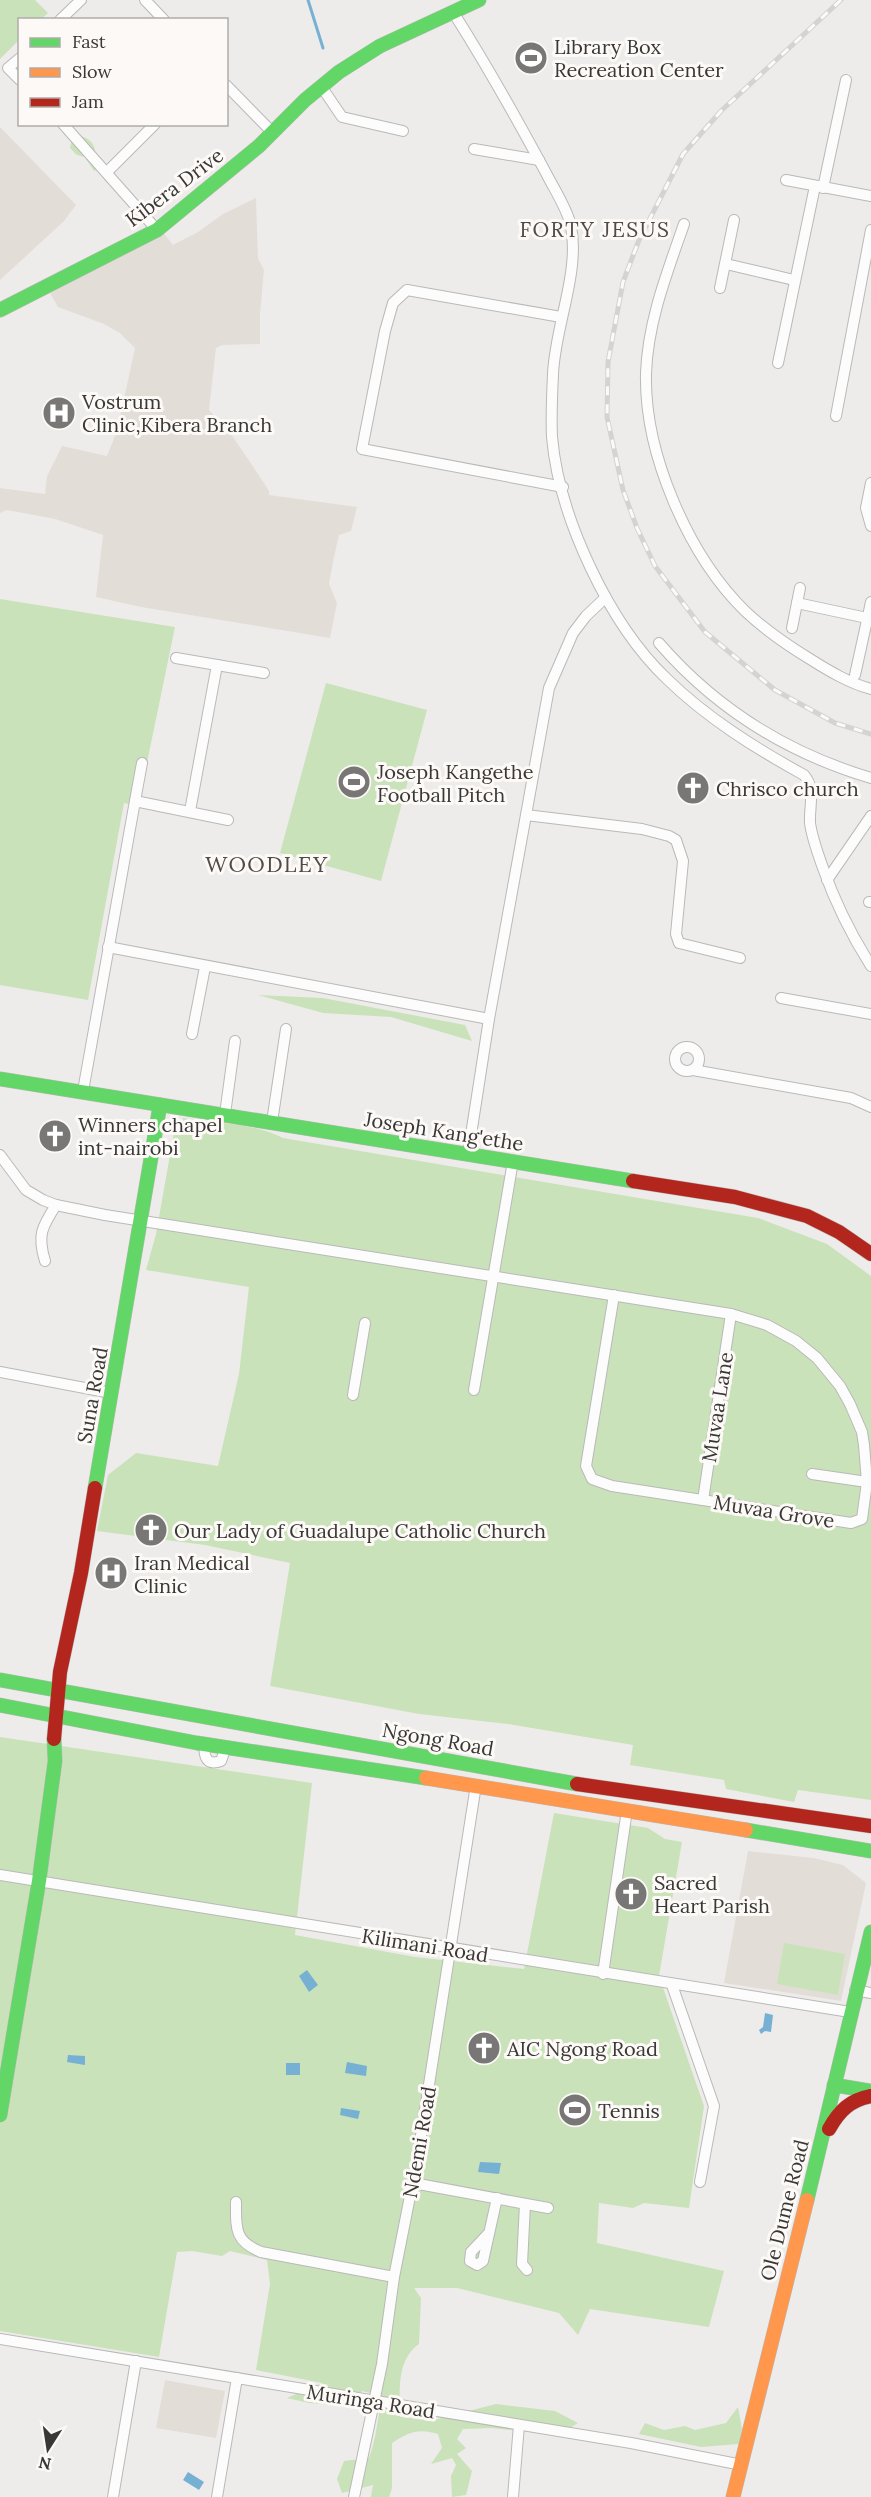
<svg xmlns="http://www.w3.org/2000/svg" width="871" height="2497" viewBox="0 0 871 2497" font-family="Lora,serif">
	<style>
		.built { fill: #e3ddd8 }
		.green { fill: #c9e2ba }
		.water { fill: #76b1d4 }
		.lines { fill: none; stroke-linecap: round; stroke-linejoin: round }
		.stream { stroke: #76b1d4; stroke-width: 3 }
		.street-casing { stroke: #bab9b8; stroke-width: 12 }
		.fast-casing { stroke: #bab9b8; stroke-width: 15 }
		.slow-casing { stroke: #bab9b8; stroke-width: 15 }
		.jam-casing { stroke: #bab9b8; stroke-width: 15 }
		.street { stroke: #fcfcfc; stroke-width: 10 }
		.fast { stroke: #63d668; stroke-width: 14 }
		.slow { stroke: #ff974d; stroke-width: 14 }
		.jam { stroke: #b3261e; stroke-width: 14 }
		.rail-casing { stroke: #d4d3d3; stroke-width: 5 }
		.rail { stroke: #fcf9f6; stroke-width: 3; stroke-dasharray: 9; stroke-linecap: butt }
		.labels { text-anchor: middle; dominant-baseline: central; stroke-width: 6; stroke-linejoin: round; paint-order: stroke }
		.poi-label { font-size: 20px; fill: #393837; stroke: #fcf9f6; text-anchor: start }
		.street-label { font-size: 20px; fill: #393837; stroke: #fcf9f6 }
		.neighbourhood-label { font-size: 21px; letter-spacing: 1.5px; fill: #4e4b49; stroke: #fcf9f6 }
		.quarter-label { font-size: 22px; letter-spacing: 1.5px; fill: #4e4b49; stroke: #fcf9f6 }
	</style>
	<rect width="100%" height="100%" fill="#eeecea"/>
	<g class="built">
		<path d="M0,127L76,205L64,221L0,280Z"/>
		<path d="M256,198L258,258L264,270L260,314V344L222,345L216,348L209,410L231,434L262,480L269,491V495L357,507L351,531L339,535L334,557L329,584L337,603L330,638L141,607L96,597L103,535L55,519L7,510L0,513V488L45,494L47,476L62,446L107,456L117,431L135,348L120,333L104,324L58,307L50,293L163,232L173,245L198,232L223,214Z"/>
		<path d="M748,1851L814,1858L843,1865L866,1883L841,2001L724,1983Z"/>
		<path d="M165,2380L225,2391L216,2438L156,2428Z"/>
	</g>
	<g class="green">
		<path d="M0,0H35L48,13L41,19L20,20L19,40L0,59Z"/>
		<path d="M78,135C99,141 94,151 98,169L94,171L85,157L77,155L70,148L71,143Z"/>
		<path d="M0,599L175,627L138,806L124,803L88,1000L0,985Z"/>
		<path d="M326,683L427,710L381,881L280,853Z"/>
		<path d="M258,995L323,998L465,1025L472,1041L391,1017L323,1013Z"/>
		<path d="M183,1118C215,1123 254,1123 283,1138L758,1218L827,1244L871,1276V1800L798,1790L794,1802L726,1789L724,1780L630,1765L633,1745L508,1724L419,1714L270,1686L290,1563L205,1545L97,1531L108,1475L136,1453L218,1466L239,1374L249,1287L146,1270L156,1234L176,1121L183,1122Z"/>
		<path d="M0,1737L312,1783L295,1935L415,1957L524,1969L554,1813L648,1828L665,1839L682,1842L659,1976L704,2106L689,2208L644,2203L633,2208L599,2203L597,2243L724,2271L709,2327L590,2309L578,2335L559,2313L457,2288H414L421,2298L419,2344C396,2360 400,2392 400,2417L433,2420L496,2404L555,2411L578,2423L559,2435L492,2428L463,2429L457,2439L466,2448L457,2454L472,2471L466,2495L452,2497L451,2476L456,2465L452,2458L431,2464L442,2448L438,2434C418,2428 409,2432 392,2443V2488L389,2497H371L373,2485L342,2493L337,2479L344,2461L369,2458C377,2437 377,2417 383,2396L362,2391L348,2406L309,2403L287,2398L322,2383L256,2370L270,2284L267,2260L230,2251L222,2256L192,2251L177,2252L159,2357L0,2331Z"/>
		<path d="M784,1943L845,1954L838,1995L777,1984Z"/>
		<path d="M738,2407L742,2429L739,2444L701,2447L639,2434L645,2423L664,2430L685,2426L695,2430L726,2423Z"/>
	</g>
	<g class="water">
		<path d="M307,1970L318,1985L309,1992L299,1976Z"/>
		<path d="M765,2013L773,2015L771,2032L765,2031L761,2034L759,2030L763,2027Z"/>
		<path d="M68,2055L85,2056V2065L67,2062Z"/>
		<path d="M347,2062L367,2066L366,2076L345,2073Z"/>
		<rect x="286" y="2063" width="14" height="12"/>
		<path d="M341,2108L360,2111L358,2119L340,2115Z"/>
		<path d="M480,2162L501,2163L499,2174L478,2172Z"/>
		<path d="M188,2472L204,2482L199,2490L183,2480Z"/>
	</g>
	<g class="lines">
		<path class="stream" d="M308,0L323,48"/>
		<g class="street-casing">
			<g id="street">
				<path d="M145,0L164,20"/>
				<path d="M453,12C486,64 517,119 546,173C554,189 567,208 571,226C580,273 555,326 553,374C552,395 551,417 552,437C559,517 609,624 667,679C707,718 755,748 804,775C816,788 809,807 810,823C812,838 818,854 823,868C836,905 850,933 871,966"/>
				<path d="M60,20L81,0"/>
				<path d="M20,58L8,68L20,80"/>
				<path d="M226,85L273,133"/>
				<path d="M321,86L342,117L403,131"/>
				<path d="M63,124L157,230"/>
				<path d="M474,149L539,160"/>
				<path d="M107,172L155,124"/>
				<path d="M786,180L871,196"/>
				<path d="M823,188L846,80"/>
				<path d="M684,224C667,273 648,321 646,373C644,453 688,555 745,611C764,629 787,645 810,659C829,671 849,683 871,689"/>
				<path d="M726,264L794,280"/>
				<path d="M720,288L734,220"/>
				<path d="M561,317L407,290L393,303L385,331L362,449L563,487"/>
				<path d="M778,363L815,186"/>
				<path d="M836,416L871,230"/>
				<path d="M871,483L866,508L871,526"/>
				<path d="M797,603L867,618"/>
				<path d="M792,628L800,588"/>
				<path d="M659,643C717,710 787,753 871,778"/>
				<path d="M176,658L264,673"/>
				<path d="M855,675L871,602"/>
				<path d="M135,801L142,763"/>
				<path d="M190,811L217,665"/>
				<path d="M526,815L642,829L669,836L676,840L683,861L676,934L679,943L740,958"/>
				<path d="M827,880L871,816"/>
				<path d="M869,902H871"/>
				<path d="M108,947L489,1019"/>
				<path d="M781,998L871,1014"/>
				<path d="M192,1034L205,967"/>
				<circle cx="687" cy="1059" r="12"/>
				<path d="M693,1070L851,1098L871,1107"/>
				<path d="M83,1091L135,801L228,820"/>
				<path d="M225,1114L235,1041"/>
				<path d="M272,1122L286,1029"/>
				<path d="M468,1154L489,1019L549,688L573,633L586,616L605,598"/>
				<path d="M0,1155L26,1190L43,1200L56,1205L105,1215L731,1314L767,1325L796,1341L817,1358L840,1386L850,1404L862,1432L864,1445L867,1482L862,1519L851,1523L612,1486L592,1479L586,1466L614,1295"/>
				<path d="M45,1261C37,1235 42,1227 56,1205"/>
				<path d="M0,1372L111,1393"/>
				<path d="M474,1390L513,1161"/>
				<path d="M353,1395L365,1323"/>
				<path d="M812,1474L867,1482"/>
				<path d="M703,1500L731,1314"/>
				<path d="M205,1744C203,1757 207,1766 221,1761L226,1747"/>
				<path d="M0,1875L850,2012"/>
				<path d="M603,1974L627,1810"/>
				<path d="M672,1985L714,2106L700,2182"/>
				<path d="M855,1990L871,1993"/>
				<path d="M413,2183L548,2208"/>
				<path d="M236,2202C236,2228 234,2241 261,2252L394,2277"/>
				<path d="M525,2204L522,2264L527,2270"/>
				<path d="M489,2233L471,2252L470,2261L477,2265L483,2261L497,2198"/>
				<path d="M0,2339L631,2443L742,2465"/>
				<path d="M113,2497L136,2361"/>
				<path d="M217,2497L237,2378"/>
				<path d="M354,2497L382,2364L394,2277L417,2161L476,1785"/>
				<path d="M513,2497L519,2425"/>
			</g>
		</g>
		<g class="fast-casing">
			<g id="fast">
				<path d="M0,310L157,230L259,146L305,100L339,72L380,46L479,0"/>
				<path d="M0,1079L633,1181"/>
				<path d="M95,1488L160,1105"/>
				<path d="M0,1680L577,1784"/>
				<path d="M0,1705L197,1743L426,1778"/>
				<path d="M746,1830L871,1851"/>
				<path d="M834,2085L871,2091"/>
				<path d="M0,2115L39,1881L55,1761L54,1739"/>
				<path d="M807,2200L871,1932"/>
			</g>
		</g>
		<g class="slow-casing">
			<g id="slow">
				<path d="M426,1778L746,1830"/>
				<path d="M733,2497L807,2200"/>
			</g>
		</g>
		<g class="jam-casing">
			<g id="jam">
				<path d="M633,1181L735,1197L807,1216L839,1232L871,1254"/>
				<path d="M54,1739L60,1672L81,1573L95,1488"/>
				<path d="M577,1784L871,1826"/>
				<path d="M829,2129C839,2111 850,2100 871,2096"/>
			</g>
		</g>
		<use href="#street" class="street"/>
		<use href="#fast" class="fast"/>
		<use href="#slow" class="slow"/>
		<use href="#jam" class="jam"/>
		<g class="rail-casing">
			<path id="rail" d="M841,0L721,111L683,154L639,240L623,282L608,362L607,417L623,490L637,528L655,566L705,632L775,690L835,723L871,734"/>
		</g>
		<use href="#rail" class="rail"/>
	</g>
	<defs>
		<g id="stadium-disc" transform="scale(1.725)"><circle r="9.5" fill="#787776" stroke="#fcf9f6"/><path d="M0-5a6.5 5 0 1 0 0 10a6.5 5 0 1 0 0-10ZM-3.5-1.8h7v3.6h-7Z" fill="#fff"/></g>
		<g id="hospital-disc" transform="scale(1.725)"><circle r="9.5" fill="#787776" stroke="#fcf9f6"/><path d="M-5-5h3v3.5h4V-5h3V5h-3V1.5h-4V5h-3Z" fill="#fff"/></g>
		<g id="church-disc" transform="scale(1.725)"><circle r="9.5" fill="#787776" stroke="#fcf9f6"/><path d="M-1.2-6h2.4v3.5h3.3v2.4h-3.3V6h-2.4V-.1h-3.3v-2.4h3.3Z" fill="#fff"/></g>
	</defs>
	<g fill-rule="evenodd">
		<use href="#stadium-disc" x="531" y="58"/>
		<use href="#hospital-disc" x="59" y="413"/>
		<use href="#stadium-disc" x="354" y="782"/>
		<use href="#church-disc" x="693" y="788"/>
		<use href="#church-disc" x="55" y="1136"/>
		<use href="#church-disc" x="151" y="1530"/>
		<use href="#hospital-disc" x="111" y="1573"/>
		<use href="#church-disc" x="631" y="1894"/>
		<use href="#church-disc" x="484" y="2048"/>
		<use href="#stadium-disc" x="575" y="2110"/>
	</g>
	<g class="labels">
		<g class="poi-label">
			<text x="554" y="46">Library Box<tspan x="554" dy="23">Recreation Center</tspan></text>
			<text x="82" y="401">Vostrum<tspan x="82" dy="23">Clinic,Kibera Branch</tspan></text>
			<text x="377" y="771">Joseph Kangethe<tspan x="377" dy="23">Football Pitch</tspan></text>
			<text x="716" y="788">Chrisco church</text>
			<text x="78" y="1124">Winners chapel<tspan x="78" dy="23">int-nairobi</tspan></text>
			<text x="174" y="1530">Our Lady of Guadalupe Catholic Church</text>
			<text x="134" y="1562">Iran Medical<tspan x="134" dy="23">Clinic</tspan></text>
			<text x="654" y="1882">Sacred<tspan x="654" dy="23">Heart Parish</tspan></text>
			<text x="507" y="2048">AIC Ngong Road</text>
			<text x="598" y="2110">Tennis</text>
		</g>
		<g class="street-label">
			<text transform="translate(174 187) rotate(-37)">Kibera Drive</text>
			<text transform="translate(444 1131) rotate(9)">Joseph Kang'ethe</text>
			<text transform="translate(92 1395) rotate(-80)">Suna Road</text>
			<text transform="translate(717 1407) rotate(-81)">Muvaa Lane</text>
			<text transform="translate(774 1511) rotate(9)">Muvaa Grove</text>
			<text transform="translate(438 1739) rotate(10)">Ngong Road</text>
			<text transform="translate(425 1945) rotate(9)">Kilimani Road</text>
			<text transform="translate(419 2142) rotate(-80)">Ndemi Road</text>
			<text transform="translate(784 2210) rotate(-76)">Ole Dume Road</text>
			<text transform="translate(371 2401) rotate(9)">Muringa Road</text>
		</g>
		<g class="neighbourhood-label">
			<text x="595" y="229">FORTY JESUS</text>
		</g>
		<g class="quarter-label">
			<text x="267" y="864">WOODLEY</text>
		</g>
	</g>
	<rect x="18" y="18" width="210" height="108" fill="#fcf9f6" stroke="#aeacaa" stroke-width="1.5"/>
	<rect x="30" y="38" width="30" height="9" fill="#63d668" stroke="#aeacaa" stroke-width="1.5"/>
	<text x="72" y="48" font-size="18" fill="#393837">Fast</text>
	<rect x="30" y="68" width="30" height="9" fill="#ff974d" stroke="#aeacaa" stroke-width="1.5"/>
	<text x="72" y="78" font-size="18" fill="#393837">Slow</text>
	<rect x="30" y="98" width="30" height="9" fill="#b3261e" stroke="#aeacaa" stroke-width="1.5"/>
	<text x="72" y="108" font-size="18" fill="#393837">Jam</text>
	<g transform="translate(48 2449) rotate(192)" stroke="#fcf9f6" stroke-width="4.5" paint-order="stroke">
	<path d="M0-4.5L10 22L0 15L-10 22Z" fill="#393837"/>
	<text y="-9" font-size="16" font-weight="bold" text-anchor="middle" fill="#393837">N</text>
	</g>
</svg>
